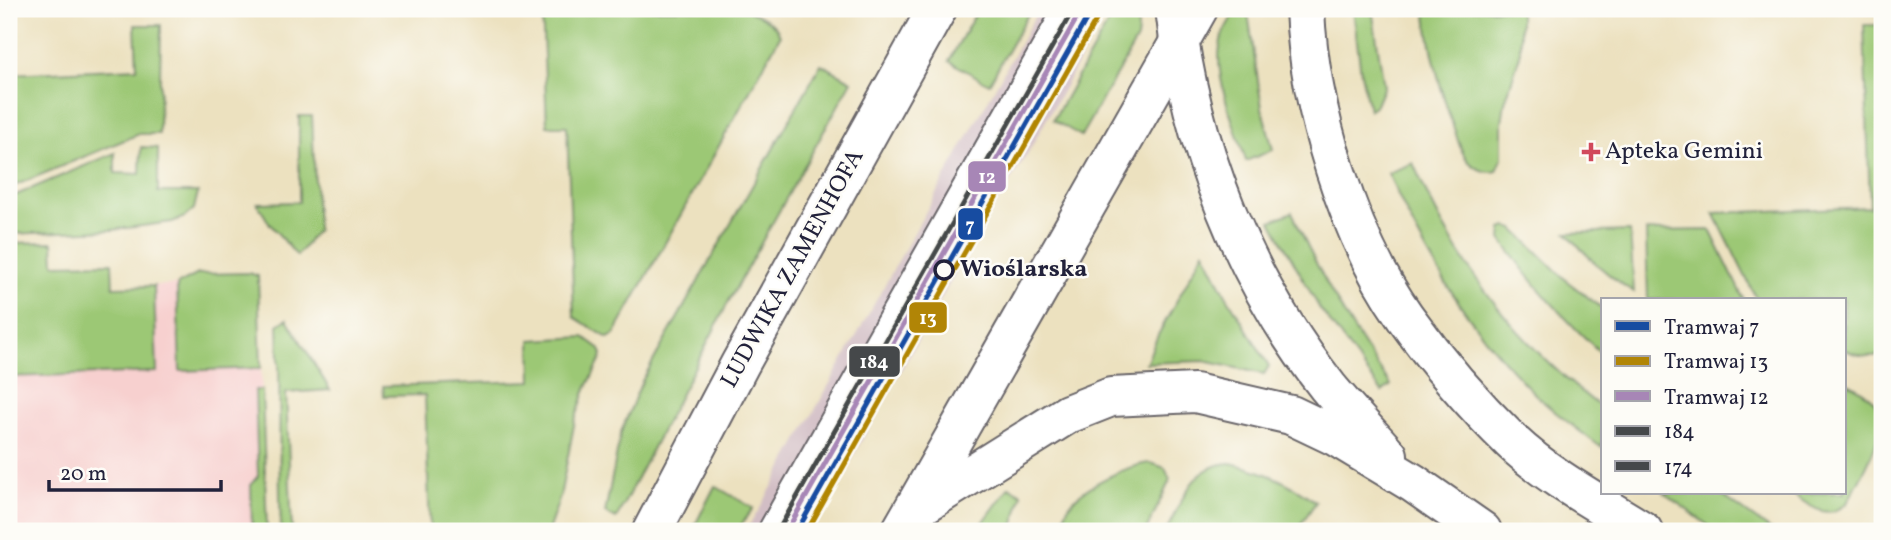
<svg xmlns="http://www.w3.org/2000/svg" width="1891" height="540" viewBox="0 0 1891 540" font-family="Vollkorn,serif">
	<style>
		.built { fill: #f7d0cf }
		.industrial { fill: #d2bec5 }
		.green { fill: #9cc875; stroke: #5f7558; stroke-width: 2 }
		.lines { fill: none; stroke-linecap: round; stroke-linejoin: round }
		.minor-casing { stroke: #696569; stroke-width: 42 }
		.major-casing { stroke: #696569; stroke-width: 42 }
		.minor { stroke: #fff; stroke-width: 38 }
		.major { stroke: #fff; stroke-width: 38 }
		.bus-1-casing { stroke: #fdfcf7; stroke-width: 10 }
		.bus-2-casing { stroke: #fdfcf7; stroke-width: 10 }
		.bus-1 { stroke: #45484a; stroke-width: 5 }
		.bus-2 { stroke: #45484a; stroke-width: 5 }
		.tram-1-casing { stroke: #fdfcf7; stroke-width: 10 }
		.tram-2-casing { stroke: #fdfcf7; stroke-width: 10 }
		.tram-3-casing { stroke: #fdfcf7; stroke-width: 10 }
		.tram-1 { stroke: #174ca1; stroke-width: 5 }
		.tram-2 { stroke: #b18506; stroke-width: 5 }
		.tram-3 { stroke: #a786b6; stroke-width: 5 }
		.poi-dot { fill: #d1495b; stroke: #fdfcf7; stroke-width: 2.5 }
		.stop-dot { fill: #fdfcf7; stroke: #22223b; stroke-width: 3.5 }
		.labels { text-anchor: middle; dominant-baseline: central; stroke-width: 5; stroke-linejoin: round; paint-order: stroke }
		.poi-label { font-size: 24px; fill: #22223b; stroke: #fdfcf7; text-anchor: start }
		.street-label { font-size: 24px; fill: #22223b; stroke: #fdfcf7 }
		.stop-label { font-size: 24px; font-weight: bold; fill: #22223b; stroke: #fdfcf7; text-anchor: start }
		.line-badge { stroke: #fdfcf7; stroke-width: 2.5 }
		.badge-label { font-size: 19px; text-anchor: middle; font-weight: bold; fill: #fff }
	</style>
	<rect width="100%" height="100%" fill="#fdfcf7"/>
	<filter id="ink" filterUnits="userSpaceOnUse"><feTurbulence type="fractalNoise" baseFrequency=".0143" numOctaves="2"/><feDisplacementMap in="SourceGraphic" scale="14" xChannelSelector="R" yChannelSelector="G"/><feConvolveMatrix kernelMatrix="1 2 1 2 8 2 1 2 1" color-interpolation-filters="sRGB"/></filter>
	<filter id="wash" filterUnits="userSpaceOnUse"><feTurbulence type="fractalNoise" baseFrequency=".00686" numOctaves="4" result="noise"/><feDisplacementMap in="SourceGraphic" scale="28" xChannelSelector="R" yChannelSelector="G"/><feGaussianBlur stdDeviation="1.57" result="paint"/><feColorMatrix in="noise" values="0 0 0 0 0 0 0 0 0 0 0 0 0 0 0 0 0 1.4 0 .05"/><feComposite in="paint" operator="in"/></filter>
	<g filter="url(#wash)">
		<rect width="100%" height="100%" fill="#ece1bf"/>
		<path class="built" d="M258,282L267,531H9V290Z"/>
		<path class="industrial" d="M1039,9H1108L1024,160L990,212L811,531H745L759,510Z"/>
		<g class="green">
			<path d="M542,9H744C757,15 776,21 780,36L614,335L608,338L574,317L567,126H547Z"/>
			<path d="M978,9H1031L989,84L949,61Z"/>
			<path d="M1116,9H1137L1138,30L1137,39L1081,136L1053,120Z"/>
			<path d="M1353,9H1372L1384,86L1376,105L1369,110L1361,73Z"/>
			<path d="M1425,9H1520V55L1505,102L1502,123V158L1497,171C1486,174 1476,169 1468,161C1461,153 1458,141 1455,131C1440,91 1431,51 1425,9Z"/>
			<path d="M1236,11L1248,13L1262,108L1273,150L1246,161C1236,129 1214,79 1220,45C1222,32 1229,22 1236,11Z"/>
			<path d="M135,25H161L159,134H139L9,188V74L137,68Z"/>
			<path d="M1864,25H1882V355C1868,357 1857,356 1844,349V300H1757L1714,213L1870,207Z"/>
			<path d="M821,64L852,81L731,297L616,519L605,513L621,432L642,381Z"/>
			<path d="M299,116H312L317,230L297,256L269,223L257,203L299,202Z"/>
			<path d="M141,147L158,148V192H198L194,209L185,217L172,222L112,230L9,234V198L115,153V173L140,174Z"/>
			<path d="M1413,163C1454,261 1517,344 1602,408V448C1577,429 1550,410 1528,387C1466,324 1423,253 1388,173Z"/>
			<path d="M1292,212C1319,274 1351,330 1391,385L1382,392L1320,309L1271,221Z"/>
			<path d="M1507,227L1514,229L1568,282L1602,308V354C1564,319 1530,282 1501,239L1502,229Z"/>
			<path d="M1710,230L1744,300H1648L1646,231Z"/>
			<path d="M1630,231L1634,292C1607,276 1587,257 1567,233Z"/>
			<path d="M53,242L54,264L112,263L113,287L154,286L157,372L9,377V243Z"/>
			<path d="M1204,251L1226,295L1269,366L1264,374L1204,361L1146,363L1158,335Z"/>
			<path d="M249,273L258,276L261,368L180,371L177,285L198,274Z"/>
			<path d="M287,319L330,390L286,393L292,531H281C278,463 281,394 278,325Z"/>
			<path d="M584,337L599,348L602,354L601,359L586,389L575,420L560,497L548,531H430L425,395L384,396L383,386L532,381L531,340Z"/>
			<path d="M1844,381C1854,386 1868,393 1875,403C1891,430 1861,476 1847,503C1827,522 1810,506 1791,493H1844Z"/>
			<path d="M255,390H262L267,531H252L251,484L258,476Z"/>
			<path d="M1151,463L1165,468L1170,480L1146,531H1061C1063,524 1064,516 1067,509C1078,488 1128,465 1151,463Z"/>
			<path d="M1231,463C1266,472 1287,481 1316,502L1296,531H1166C1183,500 1191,465 1231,463Z"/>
			<path d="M715,486L753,508L737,531H692Z"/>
			<path d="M1009,487L1022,494L1012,531H977Z"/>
			<path d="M1664,493H1719L1772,531H1716Z"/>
		</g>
	</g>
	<g filter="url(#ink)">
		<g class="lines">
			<g class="minor-casing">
				<g id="minor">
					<path d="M1175,9C1190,144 1243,279 1328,387C1347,410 1368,432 1388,455"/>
					<path d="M1305,9C1309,107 1348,237 1405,317C1437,362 1473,404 1512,442C1549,477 1600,504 1643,531"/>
					<path d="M913,511L1068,414L1111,397L1195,393L1291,415L1335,436L1413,483L1482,531"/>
					<path d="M778,531L1074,9"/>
				</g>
			</g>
			<g class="major-casing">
				<g id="major">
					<path d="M652,531L740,364L937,9"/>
					<path d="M901,531L1198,9"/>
				</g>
			</g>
			<use href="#minor" class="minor"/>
			<use href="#major" class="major"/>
			<g class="bus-1-casing">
				<path id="bus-1" d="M778,531L1074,9"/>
			</g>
			<g class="bus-2-casing">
				<path id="bus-2" d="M788,531L1082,13"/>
			</g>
			<use href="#bus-1" class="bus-1"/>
			<use href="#bus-2" class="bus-2"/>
			<g class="tram-1-casing">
				<path id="tram-1" d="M797,531L1092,9"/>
			</g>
			<g class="tram-2-casing">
				<path id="tram-2" d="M807,531L1100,13"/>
			</g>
			<g class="tram-3-casing">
				<path id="tram-3" d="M789,527L1082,9"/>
			</g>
			<use href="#tram-1" class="tram-1"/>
			<use href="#tram-2" class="tram-2"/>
			<use href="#tram-3" class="tram-3"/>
		</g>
	</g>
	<path class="poi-dot" d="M1587.5 141.5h7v7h7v7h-7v7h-7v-7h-7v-7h7z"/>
	<circle class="stop-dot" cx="944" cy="270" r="9"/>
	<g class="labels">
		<g class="poi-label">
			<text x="1605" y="152">Apteka Gemini</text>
		</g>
		<g class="street-label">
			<text transform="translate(793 269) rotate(-61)">LUDWIKA ZAMENHOFA</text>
		</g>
		<g class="stop-label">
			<text x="960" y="270">Wioślarska</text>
		</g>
	</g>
	<g class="line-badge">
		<rect x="967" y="160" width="40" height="33" rx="7" fill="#a786b6"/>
		<rect x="957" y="207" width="27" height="34" rx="7" fill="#174ca1"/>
		<rect x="908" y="301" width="40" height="33" rx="7" fill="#b18506"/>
		<rect x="848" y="345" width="53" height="33" rx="7" fill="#45484a"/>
	</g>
	<g class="badge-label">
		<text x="987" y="183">12</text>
		<text x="970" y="231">7</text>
		<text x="928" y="324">13</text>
		<text x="874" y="368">184</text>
	</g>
	<rect width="1891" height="540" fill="none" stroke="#fdfcf7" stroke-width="35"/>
	<rect x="1601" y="298" width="245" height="196" fill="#fdfcf7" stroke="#a5a5ac" stroke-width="2"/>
	<rect x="1615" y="321" width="35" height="10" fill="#174ca1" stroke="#a5a5ac" stroke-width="2"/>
	<text x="1664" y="334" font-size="21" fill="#22223b">Tramwaj 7</text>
	<rect x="1615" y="356" width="35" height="10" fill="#b18506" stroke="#a5a5ac" stroke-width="2"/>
	<text x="1664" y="368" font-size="21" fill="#22223b">Tramwaj 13</text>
	<rect x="1615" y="391" width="35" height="10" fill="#a786b6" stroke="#a5a5ac" stroke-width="2"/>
	<text x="1664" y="404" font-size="21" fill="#22223b">Tramwaj 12</text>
	<rect x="1615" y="426" width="35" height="10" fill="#45484a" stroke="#a5a5ac" stroke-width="2"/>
	<text x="1664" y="438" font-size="21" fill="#22223b">184</text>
	<rect x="1615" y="461" width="35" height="10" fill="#45484a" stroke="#a5a5ac" stroke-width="2"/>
	<text x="1664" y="474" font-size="21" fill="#22223b">174</text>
	<path d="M49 480v10h172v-10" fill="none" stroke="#22223b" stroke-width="3.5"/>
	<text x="60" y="480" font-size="21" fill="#22223b" stroke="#fdfcf7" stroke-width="5" paint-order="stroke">20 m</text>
</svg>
